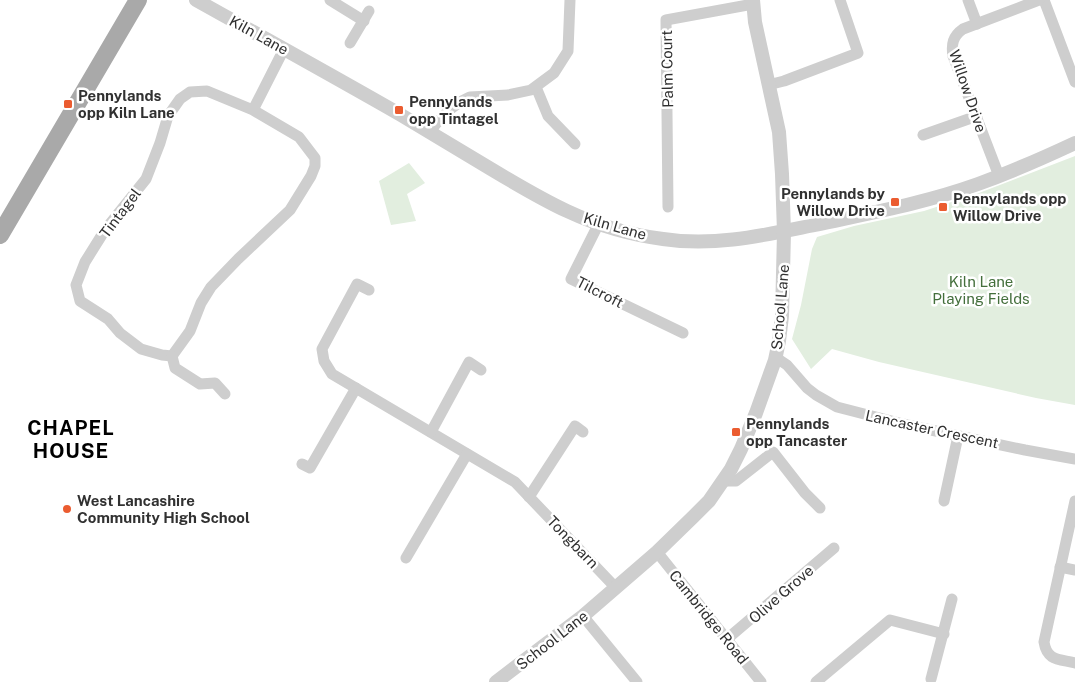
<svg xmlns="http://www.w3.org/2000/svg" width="1075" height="682" viewBox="0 0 1075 682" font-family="'Public Sans',sans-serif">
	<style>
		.green { fill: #e2eedf }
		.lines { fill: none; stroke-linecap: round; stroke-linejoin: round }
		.minor { stroke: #cecece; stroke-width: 11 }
		.tertiary { stroke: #cecece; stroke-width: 14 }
		.primary { stroke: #a9a9a9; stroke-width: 18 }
		.poi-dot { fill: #eb5c30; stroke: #fff; stroke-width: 2 }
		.labels { text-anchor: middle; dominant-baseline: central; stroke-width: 5; stroke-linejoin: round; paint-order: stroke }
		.street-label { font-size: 15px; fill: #313131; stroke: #fff }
		.poi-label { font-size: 15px; font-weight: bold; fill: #313131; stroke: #fff; text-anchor: start }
		.park-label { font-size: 15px; fill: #446f3c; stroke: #fff }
		.district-label { font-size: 20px; font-weight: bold; letter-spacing: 1px; fill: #000; stroke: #fff }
	</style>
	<rect width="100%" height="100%" fill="#fff"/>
	<g class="green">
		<path d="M1075,156V405L1036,398L879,362L832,349L811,369L792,339L801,305L812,249L817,237L854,226L924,211L979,193Z"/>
		<path d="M409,163L425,183L407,194L416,221L391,225L379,181Z"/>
	</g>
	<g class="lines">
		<g class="minor">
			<path d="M330,0L364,21"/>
			<path d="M968,0L977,24"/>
			<path d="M1044,0L1075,82"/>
			<path d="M350,43L369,11"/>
			<path d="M768,85L784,81L858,53L840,0"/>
			<path d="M536,87L548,116L575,144"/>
			<path d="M253,110L299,137L315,158V166L311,176L290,210L238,259L211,287L201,303L190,331L172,356L162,355L141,349L120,333L108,319L80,301L76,285L85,262L105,230L146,179L160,143L168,116L180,99L190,92L207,91L253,110L284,49"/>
			<path d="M430,133L435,125L449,110L460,102L470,97L508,95L531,90L554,73L568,51L570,0"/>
			<path d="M923,135L977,116"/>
			<path d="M999,176L953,56C951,44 953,36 963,29L1039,0"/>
			<path d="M668,207L666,20L753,4"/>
			<path d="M599,223L571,279L683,333"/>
			<path d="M369,290L357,284L322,349L324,361L332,374L515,482L616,588"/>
			<path d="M172,356L175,368L200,384L215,383L225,394"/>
			<path d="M775,360L781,361L787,365L807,388L816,395L837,407L903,424L1025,450L1075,459"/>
			<path d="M431,432L469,362L481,370"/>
			<path d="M302,464L310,468L356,388"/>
			<path d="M723,481H736L773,452L805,493L820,508"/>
			<path d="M529,497L575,426L583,432"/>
			<path d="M944,501L958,436"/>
			<path d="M1075,501L1044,642C1047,661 1059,659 1075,663"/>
			<path d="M657,552L761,682"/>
			<path d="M406,558L467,454"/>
			<path d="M1060,567L1075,570"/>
			<path d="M583,616L637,682"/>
			<path d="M727,639L834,548"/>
			<path d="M931,679L952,599"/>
			<path d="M816,682L890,620L944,634"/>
		</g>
		<g class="tertiary">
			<path d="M196,0C264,38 333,76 401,115C431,133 461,151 491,169C516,184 541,199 567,211C597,225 631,235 663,239C715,247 765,235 815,225C870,213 925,203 978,184C1011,172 1043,158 1075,143"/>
			<path d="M496,682L583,616L657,552L694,516L709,501L731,469L741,449L756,413L775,360L779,341L782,316L784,232L782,174L779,132L755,22L753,0"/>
		</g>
		<path class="primary" d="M0,235L138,0"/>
	</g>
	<g class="poi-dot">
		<rect x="63" y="99" width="10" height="10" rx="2.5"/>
		<rect x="394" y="105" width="10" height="10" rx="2.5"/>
		<rect x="890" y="197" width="10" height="10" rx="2.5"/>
		<rect x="938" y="202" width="10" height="10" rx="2.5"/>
		<rect x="731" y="427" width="10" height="10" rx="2.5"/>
		<circle cx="67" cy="509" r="5"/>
	</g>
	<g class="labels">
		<g class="street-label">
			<text transform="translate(259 35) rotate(29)">Kiln Lane</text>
			<text transform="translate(667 69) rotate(-91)">Palm Court</text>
			<text transform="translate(968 91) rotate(71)">Willow Drive</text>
			<text transform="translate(120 213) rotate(-53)">Tintagel</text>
			<text transform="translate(615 226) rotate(16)">Kiln Lane</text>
			<text transform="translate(600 292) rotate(27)">Tilcroft</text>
			<text transform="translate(780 307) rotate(-85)">School Lane</text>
			<text transform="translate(932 429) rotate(12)">Lancaster Crescent</text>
			<text transform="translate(573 542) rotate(46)">Tongbarn</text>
			<text transform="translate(781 594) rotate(-41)">Olive Grove</text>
			<text transform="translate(709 617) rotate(51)">Cambridge Road</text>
			<text transform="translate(552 640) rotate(-38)">School Lane</text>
		</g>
		<g class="poi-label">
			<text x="78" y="95">Pennylands<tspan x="78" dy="17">opp Kiln Lane</tspan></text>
			<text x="409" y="101">Pennylands<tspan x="409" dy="17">opp Tintagel</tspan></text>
			<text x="885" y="193" text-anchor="end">Pennylands by<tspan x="885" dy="17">Willow Drive</tspan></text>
			<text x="953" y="198">Pennylands opp<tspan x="953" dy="17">Willow Drive</tspan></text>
			<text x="746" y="423">Pennylands<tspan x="746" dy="17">opp Tancaster</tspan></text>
			<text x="77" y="500">West Lancashire<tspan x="77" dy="17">Community High School</tspan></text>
		</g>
		<g class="park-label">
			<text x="981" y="281">Kiln Lane<tspan x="981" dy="17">Playing Fields</tspan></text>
		</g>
		<g class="district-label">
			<text x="71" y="428">CHAPEL<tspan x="71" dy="23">HOUSE</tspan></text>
		</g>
	</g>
</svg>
